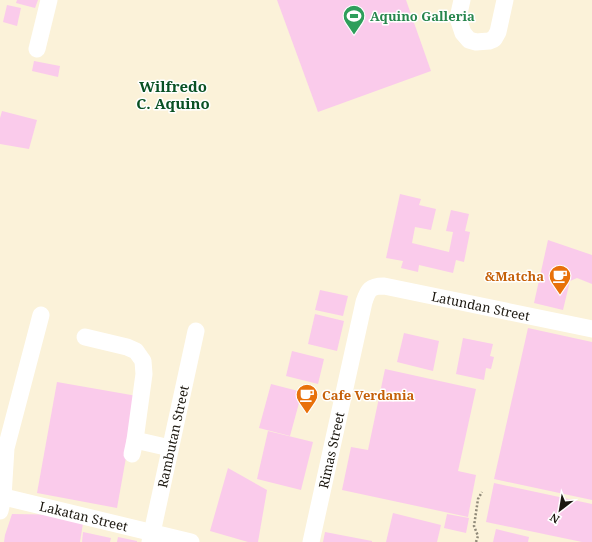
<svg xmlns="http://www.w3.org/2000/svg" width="592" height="542" viewBox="0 0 592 542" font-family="'Noto Serif',serif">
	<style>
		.building { fill: #facbeb }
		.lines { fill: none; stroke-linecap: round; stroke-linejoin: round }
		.path { stroke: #8f8978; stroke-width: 2.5; stroke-dasharray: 2 2; stroke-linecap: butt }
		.minor { stroke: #fff; stroke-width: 17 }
		.labels { text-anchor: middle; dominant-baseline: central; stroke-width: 3; stroke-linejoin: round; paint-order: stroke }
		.leisure-label { font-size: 13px; font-weight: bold; fill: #27864d; stroke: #fff; text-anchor: start }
		.food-label { font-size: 13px; font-weight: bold; fill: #c56008; stroke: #fff; text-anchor: end }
		.street-label { font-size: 13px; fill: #1b170f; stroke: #fff }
		.quarter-label { font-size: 15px; font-weight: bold; fill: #095124; stroke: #fff }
	</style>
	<rect width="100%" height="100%" fill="#fbf2d9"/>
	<g class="building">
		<path d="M17,0H38L35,8L16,3Z"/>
		<path d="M277,0H406L431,71L318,112Z"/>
		<path d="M7,5L21,8L17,26L3,22Z"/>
		<path d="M34,61L60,66L58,77L32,71Z"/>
		<path d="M2,111L37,120L29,149L0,144V118Z"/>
		<path d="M400,194L421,199L419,205L436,209L431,230L415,227L412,243L449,252L453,232L446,231L451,210L469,214L465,231L470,232L464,262L456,260L453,273L419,265L418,272L401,268L403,261L386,258Z"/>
		<path d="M548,240L592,255V284L577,278L570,281L563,310L534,303Z"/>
		<path d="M320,290L348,296L343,316L315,310Z"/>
		<path d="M315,314L344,321L337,351L308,344Z"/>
		<path d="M528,328L592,342V500L494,479Z"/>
		<path d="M404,333L439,341L433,371L397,362Z"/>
		<path d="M463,338L493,344L490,356L494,357L491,369L486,368L484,380L456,374Z"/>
		<path d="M292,351L324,359L318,384L286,376Z"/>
		<path d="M385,369L476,389L458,471L476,475L468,517L342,490L351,447L368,450Z"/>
		<path d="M57,382L137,396L117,508L37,493Z"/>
		<path d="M271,384L302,392L290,436L259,428Z"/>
		<path d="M268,431L313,442L301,490L257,479Z"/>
		<path d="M228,468L267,490L258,542H248L210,531Z"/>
		<path d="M494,483L592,504V542H582L486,522Z"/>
		<path d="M393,513L441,525L437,542H386Z"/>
		<path d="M12,514L77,515L84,517L80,542H4L5,535Z"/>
		<path d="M447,514L469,518L466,533L444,528Z"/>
		<path d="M496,529L529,537L528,542H493Z"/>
		<path d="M83,532L111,538L110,542H82Z"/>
		<path d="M325,532L372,541V542H323Z"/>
		<path d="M118,537L137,541V542H117Z"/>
	</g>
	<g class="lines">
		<path class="path" d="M476,542L478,536L474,526L478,499L482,492"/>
		<g class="minor">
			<path d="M462,0L458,18L463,33L469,40L476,42L489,41L494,39L498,32L505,0"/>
			<path d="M37,49L49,0"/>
			<path d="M85,337L127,347L136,351L143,361L144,374L135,440L132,454"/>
			<path d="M135,440L170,448"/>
			<path id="s1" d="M0,496L191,542"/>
			<path d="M0,511L3,497L6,448L41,315"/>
			<path id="s2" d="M150,542L196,331"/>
			<path id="s3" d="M311,542L364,302C368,290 370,286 384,286L592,329"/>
		</g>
	</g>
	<defs>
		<g id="stadium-pin" transform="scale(1.15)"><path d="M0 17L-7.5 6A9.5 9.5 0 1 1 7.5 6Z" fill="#2e9e5b" stroke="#fff"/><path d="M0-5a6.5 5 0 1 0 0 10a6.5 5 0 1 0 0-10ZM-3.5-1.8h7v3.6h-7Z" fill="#fff"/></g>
		<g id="cafe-pin" transform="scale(1.15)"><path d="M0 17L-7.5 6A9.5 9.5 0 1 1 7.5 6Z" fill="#e8710a" stroke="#fff"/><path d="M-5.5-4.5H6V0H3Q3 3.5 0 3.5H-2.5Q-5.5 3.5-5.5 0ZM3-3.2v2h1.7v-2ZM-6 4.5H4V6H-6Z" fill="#fff"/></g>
	</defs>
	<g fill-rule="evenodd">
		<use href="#stadium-pin" x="354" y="16"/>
		<use href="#cafe-pin" x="560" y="276"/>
		<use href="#cafe-pin" x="307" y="395"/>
	</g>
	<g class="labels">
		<g class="leisure-label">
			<text x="370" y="16">Aquino Galleria</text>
		</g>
		<g class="food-label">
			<text x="544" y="276">&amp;Matcha</text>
			<text x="322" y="395" text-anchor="start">Cafe Verdania</text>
		</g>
		<g class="street-label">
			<text stroke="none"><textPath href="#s3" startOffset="373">Latundan Street</textPath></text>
			<text stroke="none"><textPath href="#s2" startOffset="108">Rambutan Street</textPath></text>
			<text stroke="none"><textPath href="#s3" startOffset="94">Rimas Street</textPath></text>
			<text stroke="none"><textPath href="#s1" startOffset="86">Lakatan Street</textPath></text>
		</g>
		<g class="quarter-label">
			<text x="173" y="86">Wilfredo<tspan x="173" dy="17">C. Aquino</tspan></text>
		</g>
	</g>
	<g transform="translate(560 510) rotate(211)" stroke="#ffffff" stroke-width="3" paint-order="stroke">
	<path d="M0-3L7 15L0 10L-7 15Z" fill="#1b170f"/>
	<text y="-6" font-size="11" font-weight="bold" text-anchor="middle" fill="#1b170f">N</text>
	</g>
</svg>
